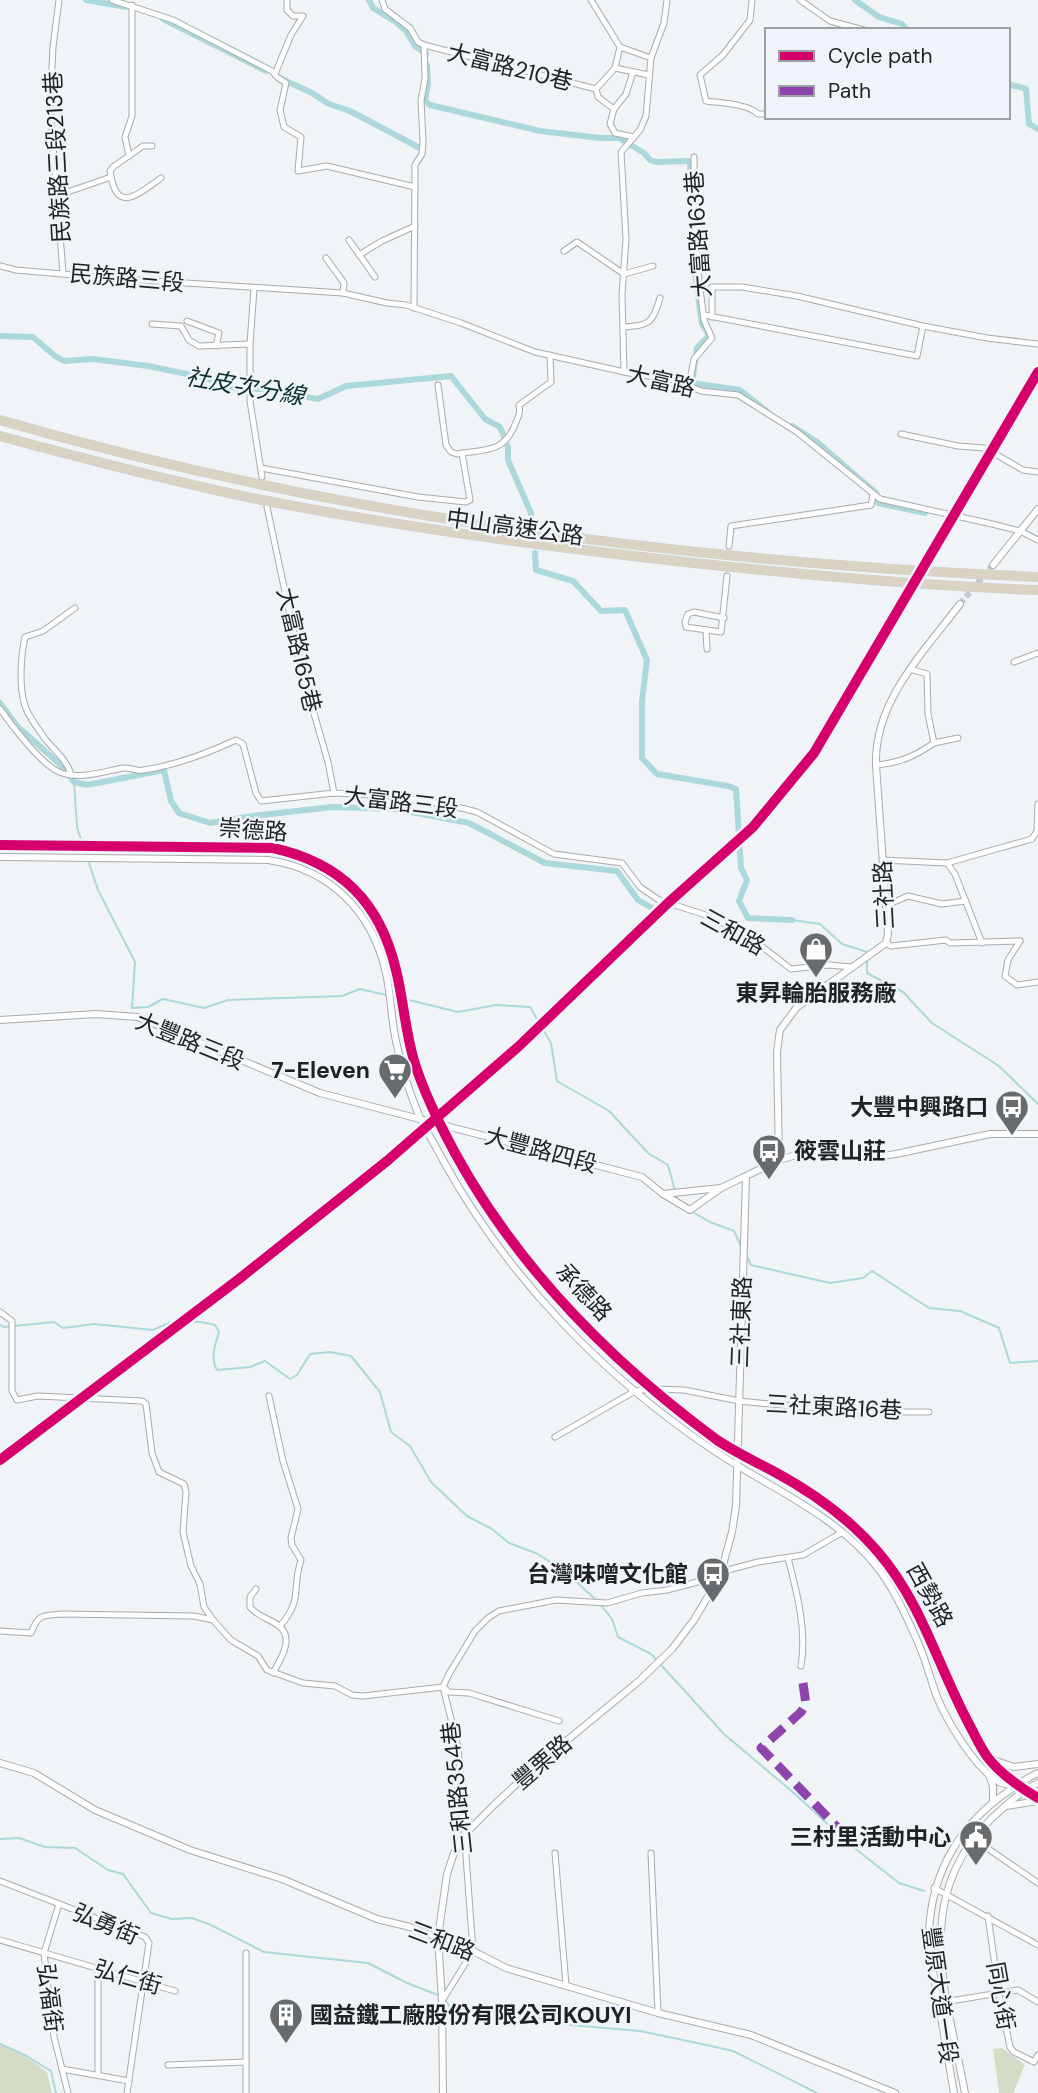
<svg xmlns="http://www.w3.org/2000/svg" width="1038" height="2093" viewBox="0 0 1038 2093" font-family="'DM Sans','Noto Sans TC',sans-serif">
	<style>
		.green { fill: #d3dcc6 }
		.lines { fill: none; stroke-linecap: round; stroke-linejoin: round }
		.stream { stroke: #abd9db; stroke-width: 2 }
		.canal { stroke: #abd9db; stroke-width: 6 }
		.tertiary-tunnel { stroke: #c7cacc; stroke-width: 6; stroke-dasharray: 6 3; stroke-linecap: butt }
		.minor-casing { stroke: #a8abad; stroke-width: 7 }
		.tertiary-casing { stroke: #a8abad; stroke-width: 8 }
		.motorway-casing { stroke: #cdcfd0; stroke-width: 10 }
		.minor { stroke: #fdfdfe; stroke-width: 5 }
		.tertiary { stroke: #fdfdfe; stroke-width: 6 }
		.motorway { stroke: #dad3c3; stroke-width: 9 }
		.quiet { stroke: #8e44ad; stroke-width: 9; stroke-dasharray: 18 9; stroke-linecap: butt }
		.cycleway-casing { stroke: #eef4f9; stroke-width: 15 }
		.cycleway { stroke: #d6006c; stroke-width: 10 }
		.labels { text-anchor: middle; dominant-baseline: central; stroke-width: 5; stroke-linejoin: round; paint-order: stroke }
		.street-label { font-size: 23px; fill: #1f2123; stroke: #eef4f9 }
		.poi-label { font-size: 23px; font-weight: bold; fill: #1f2123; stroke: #eef4f9; text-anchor: end }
		.water-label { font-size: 24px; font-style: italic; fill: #0d2f30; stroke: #eef4f9 }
	</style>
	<rect width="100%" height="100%" fill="#f1f4f6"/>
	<g class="green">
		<path d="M0,2044L22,2054L47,2072L52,2093H0Z"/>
		<path d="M1002,2048L1025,2065L1013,2093H999L993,2049Z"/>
	</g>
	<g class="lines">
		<g class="stream">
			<path d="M74,782L77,827L86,855"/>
			<path d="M88,860L98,890L135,962L132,1008L148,1007L163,999L204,1008L228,1000L342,996L360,989L386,995"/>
			<path d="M792,920L820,924L842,944L867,952V954"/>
			<path d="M867,960V973L903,992L932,1023L999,1066L1038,1104"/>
			<path d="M405,999L458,1012L496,1005L530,1007L551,1043L557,1081L609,1111L648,1153L668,1165L677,1198"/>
			<path d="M691,1211L710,1222L734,1231L741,1246"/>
			<path d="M747,1257L751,1265L830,1283L863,1278L872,1271L929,1308L960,1311L999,1328L1010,1363L1038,1361"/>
			<path d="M0,1325L4,1327L54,1322L63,1328L94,1324L153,1330L171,1322H201L215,1325L219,1332C215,1345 210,1358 217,1370L250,1367L265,1361L290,1379L297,1375L310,1354L330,1352L351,1356L380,1392L391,1432L410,1446L431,1482L467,1516L492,1529L509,1543L538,1554L568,1574L596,1600"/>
			<path d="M600,1604L612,1619L618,1637L651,1654L724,1734L795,1794L848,1843L899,1883L924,1891"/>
			<path d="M0,1839L19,1838L45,1847L75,1848L108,1870L123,1874L151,1913L172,1919L192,1918L211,1925L264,1952L368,1963L407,1983L438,1995"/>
			<path d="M445,2001L457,2014L487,2009L505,2019L528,2016L571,2025L640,2031L702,2044L733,2051L817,2093"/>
			<path d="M0,2044L23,2054L51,2071L56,2093"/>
		</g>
		<g class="canal">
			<path d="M86,0L126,7"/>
			<path d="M369,0L373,8L396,22L406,31L415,46L426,54"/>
			<path d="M855,0L879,17L902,24L907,30"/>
			<path d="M163,19L266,71"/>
			<path d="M427,65L428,84L425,101L430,105L540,131L600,138H619L644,153L650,160L656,162L690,161L696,282L702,324L709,335L697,348L692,383L740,390L770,414"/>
			<path d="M282,79L312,93L329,104L350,111L420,148"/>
			<path d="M1008,84L1026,89L1029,124L1038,129"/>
			<path d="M0,336L33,337L55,356L64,361L93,359L148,366L206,378L231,388L262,389L318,399L346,386L451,376L485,419L500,427L508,447V460L531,513V522"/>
			<path d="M792,426L817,442L876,493L878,503L925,513"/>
			<path d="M535,553L536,570L573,581L601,611L625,610L647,660L642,701V758L657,774L728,786L736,789L741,868L747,880L739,901L748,918L792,920"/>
			<path d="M0,703L17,726L63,767L74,782L87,785L164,770L171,801L179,813L210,823L253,816L332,807L395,809L469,823L545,863L617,871L638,900L654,909"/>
		</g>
		<path class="tertiary-tunnel" d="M960,604L993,565"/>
		<g class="minor-casing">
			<g id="minor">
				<path d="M59,0L53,47L50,107L63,273"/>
				<path d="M112,0L173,20L272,71L277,77L286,83L280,110L284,127L301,137L298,171L327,166L415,187"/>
				<path d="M382,0L385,9L410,28L418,42L424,45L596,89"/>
				<path d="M591,0L620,47L651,58"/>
				<path d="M752,0L750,20L723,55L700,75L706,101C720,103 749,104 758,114H767"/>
				<path d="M800,0L830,21L864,30"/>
				<path d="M615,68L649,75"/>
				<path d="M633,72L626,94L614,109L610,124L615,133L634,137"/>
				<path d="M275,74L291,35L303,16H293L287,10V0"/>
				<path d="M614,109L598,97L596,89L615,68L620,47"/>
				<path d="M152,146H143L113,167L110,171C116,215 137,195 161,178"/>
				<path d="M129,156L125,137L132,116V5"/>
				<path d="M56,196L111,177"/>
				<path d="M349,240L375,277"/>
				<path d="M564,251L577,242L624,274L653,266"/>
				<path d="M359,255L382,241L415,226"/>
				<path d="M326,258L344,283L343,293"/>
				<path d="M0,266L16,270L108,278L343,293L387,303L406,305L461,323L535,352L629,373L675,380L701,391L738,395L797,432L880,499L992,524L1020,531L1038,540"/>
				<path d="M254,289L250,344V401L262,477"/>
				<path d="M414,308L415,165L422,154L423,142L421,100L425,79L424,45"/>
				<path d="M704,315L917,356L923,326"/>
				<path d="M712,317V287H742L797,296L923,326L987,338L1038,344"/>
				<path d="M187,321L219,333L216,346"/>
				<path d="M152,324L181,326L189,340L199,346L250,344"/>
				<path d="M623,327C649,325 652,325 660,298"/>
				<path d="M624,372L622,295L626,239L621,152L640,130L646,116L651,58L664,23L667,0"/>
				<path d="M438,385L446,445L451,452L457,454C482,449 502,454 514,427C517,419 521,414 519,405L551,382L550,355"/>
				<path d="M689,386L694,359L712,338L704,320L699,281L695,233L694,157"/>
				<path d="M901,434L958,446L985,448L1023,470L1038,472"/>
				<path d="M261,468L418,497L466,502L470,500L462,453"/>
				<path d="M267,507L302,672L328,762L334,793"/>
				<path d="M729,546L731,526L871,505L873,495"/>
				<path d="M724,618L694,612L688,614L685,622L686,627L721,632L727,576"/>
				<path d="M706,631L707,649"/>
				<path d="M1014,662L1038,653"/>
				<path d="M910,669L927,674L928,714L934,743L958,738"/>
				<path d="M0,709C12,726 41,764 59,772C79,780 102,772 123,768C131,767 136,772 144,770C177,765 206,754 236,740L243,744L256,793L261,801L334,793L389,796L449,805L477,812L554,854L622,863L640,887L659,900L715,918L760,945L791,969L829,965L852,967"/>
				<path d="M876,765C900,763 915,756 934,743"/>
				<path d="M71,775C67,760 56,752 46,740C39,730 26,714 24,702C19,684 21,655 25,637L43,631L75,608"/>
				<path d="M882,860L947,863L1032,839L1037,831L1038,804"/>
				<path d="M947,863L955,874L982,943"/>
				<path d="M887,905L908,896L942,904L966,901"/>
				<path d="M1020,941L1008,960L1005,976L1017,985L1038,982"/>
				<path d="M886,943L891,946L946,940L950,943L1020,941"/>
				<path d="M0,1312L12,1321V1391L17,1400L38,1396L142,1401L146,1404L152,1453L159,1472L184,1484L186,1492L183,1532L191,1566L200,1584L204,1607L213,1620L231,1640L258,1656L267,1670L303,1683L335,1686L352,1695L363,1696L443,1687"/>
				<path d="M269,1396L283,1461L298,1509L291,1538L292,1545L301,1560C291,1590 304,1598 280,1626"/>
				<path d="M555,1437L635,1391L653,1389L684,1390L739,1401L791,1406L879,1412H929"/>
				<path d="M788,1558C797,1593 807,1630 801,1666"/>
				<path d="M256,1589L250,1597V1607C258,1617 269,1618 279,1626C295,1638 280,1660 273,1673"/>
				<path d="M0,1631L31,1633C39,1613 42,1616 62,1614L194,1616L213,1620"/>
				<path d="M443,1687L449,1692L469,1693L559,1721"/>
				<path d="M974,1839L1038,1883"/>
				<path d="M555,1853L566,1985"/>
				<path d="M651,1853L658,2013"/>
				<path d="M0,1881L145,1937L149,1943L127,2093"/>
				<path d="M934,1888L1038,1945"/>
				<path d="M59,1904L44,1953L54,2037L68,2093"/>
				<path d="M988,1916L999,1994L1010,2047L1014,2052L1034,2062L1038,2055"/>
				<path d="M0,1940L175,1991"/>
				<path d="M246,1953V2093"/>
				<path d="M98,1969V2075"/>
				<path d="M442,2001L473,1951L458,1747L443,1687L449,1674L475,1631L488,1618L499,1611L556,1600L607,1603L642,1593L667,1590L720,1576L728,1570L758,1562L803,1555L841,1533"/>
				<path d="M944,2002L1018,1990L1038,2002"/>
				<path d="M168,2065L246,2062"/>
				<path d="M62,2069L129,2081"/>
			</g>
		</g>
		<g class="tertiary-casing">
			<g id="tertiary">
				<path d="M993,565L1038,509"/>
				<path d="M0,845L273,848C341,863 380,902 396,970C403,998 405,1028 413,1057C419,1079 429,1101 439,1122C501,1250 603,1356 717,1440C735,1452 754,1461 773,1471C812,1492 849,1518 878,1552C922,1603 938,1667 970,1726C976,1737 981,1749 989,1759C1000,1773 1022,1789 1038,1798"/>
				<path d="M0,857L268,860C330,869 372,911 386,973C391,995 391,1018 396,1041C401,1067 410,1094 420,1118C427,1133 437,1148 444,1162C507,1276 602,1375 710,1448C765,1486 835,1513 877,1567C893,1587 906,1615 916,1638C925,1657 930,1678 937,1697C948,1723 975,1768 999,1782C1005,1785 1011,1785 1018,1786"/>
				<path d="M0,1020L96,1014L138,1017L320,1093L642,1177L663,1194L690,1210L721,1188L779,1160L803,1153L831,1151L856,1157L868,1158L896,1154L990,1134H1038"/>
				<path d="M779,1160L777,1052L780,1030L797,1007L886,943L888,934L876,765C874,701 924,652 960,604"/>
				<path d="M663,1194L721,1188"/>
				<path d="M993,1760L1014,1767L1038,1764"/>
				<path d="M0,1763L34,1773L95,1810L190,1850L282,1879L377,1919L410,1927L473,1951L506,1968L658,2013L751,2035L895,2093"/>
				<path d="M989,1775L993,1786V1802"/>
				<path d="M1006,1806L1038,1801"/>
				<path d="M443,2093L442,2001L438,1937L447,1874L454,1853L463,1836L494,1805L537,1765L639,1681L672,1649L694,1620L720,1576L732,1532L736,1506L746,1177"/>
				<path d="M954,2093L929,1947C927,1881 955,1827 1010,1790C1019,1784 1028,1777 1038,1773"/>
				<path d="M965,2093C947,1996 910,1898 991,1819C1006,1805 1020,1792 1038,1783"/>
			</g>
		</g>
		<g class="motorway-casing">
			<g id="motorway">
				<path d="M0,420C336,517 689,562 1038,577"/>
				<path d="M0,436C85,459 170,481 257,499C398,527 542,546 685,562C803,575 920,586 1038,590"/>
			</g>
		</g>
		<use href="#minor" class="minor"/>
		<use href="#tertiary" class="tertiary"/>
		<use href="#motorway" class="motorway"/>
		<path class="quiet" d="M803,1683L806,1704L801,1712L761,1748L837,1827"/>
		<g class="cycleway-casing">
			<g id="cycleway">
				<path d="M0,845L273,848C341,863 380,902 396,970C403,998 405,1028 413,1057C419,1079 429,1101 439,1122C501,1250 603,1356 717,1440C735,1452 754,1461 773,1471C812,1492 849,1518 878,1552C922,1603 938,1667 970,1726C976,1737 981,1749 989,1759C1000,1773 1022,1789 1038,1798"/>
				<path d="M0,1460L239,1279L387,1161L518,1047L668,903L753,827L814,753L1038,372"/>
			</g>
		</g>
		<use href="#cycleway" class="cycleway"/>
	</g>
	<defs>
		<g id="shop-pin" transform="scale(1.75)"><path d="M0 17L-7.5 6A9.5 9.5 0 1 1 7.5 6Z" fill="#686b6d" stroke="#eef4f9"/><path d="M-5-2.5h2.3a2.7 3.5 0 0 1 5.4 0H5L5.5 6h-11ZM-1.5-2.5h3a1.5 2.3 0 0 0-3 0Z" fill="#fff"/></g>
		<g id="supermarket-pin" transform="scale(1.75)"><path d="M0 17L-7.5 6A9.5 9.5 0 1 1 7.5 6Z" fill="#686b6d" stroke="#eef4f9"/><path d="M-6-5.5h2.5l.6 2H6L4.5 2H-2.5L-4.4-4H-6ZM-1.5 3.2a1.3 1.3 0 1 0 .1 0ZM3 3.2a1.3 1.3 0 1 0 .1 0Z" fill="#fff"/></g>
		<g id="bus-pin" transform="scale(1.75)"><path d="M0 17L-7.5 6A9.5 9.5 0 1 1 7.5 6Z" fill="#686b6d" stroke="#eef4f9"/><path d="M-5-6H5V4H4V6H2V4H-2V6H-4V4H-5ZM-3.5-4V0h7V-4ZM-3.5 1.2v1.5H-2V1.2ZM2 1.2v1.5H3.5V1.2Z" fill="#fff"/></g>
		<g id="civic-pin" transform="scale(1.75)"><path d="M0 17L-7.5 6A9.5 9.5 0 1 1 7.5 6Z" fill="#686b6d" stroke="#eef4f9"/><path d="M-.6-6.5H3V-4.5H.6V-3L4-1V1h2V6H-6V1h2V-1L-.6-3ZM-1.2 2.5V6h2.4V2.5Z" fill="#fff"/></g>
		<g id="building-pin" transform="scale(1.75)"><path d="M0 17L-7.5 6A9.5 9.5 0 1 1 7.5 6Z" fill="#686b6d" stroke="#eef4f9"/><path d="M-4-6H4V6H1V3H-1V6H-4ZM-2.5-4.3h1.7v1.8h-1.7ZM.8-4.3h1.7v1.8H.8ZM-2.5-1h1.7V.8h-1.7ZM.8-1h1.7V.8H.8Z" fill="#fff"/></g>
	</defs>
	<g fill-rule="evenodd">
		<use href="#shop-pin" x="816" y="949"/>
		<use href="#supermarket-pin" x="395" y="1070"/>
		<use href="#bus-pin" x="1012" y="1107"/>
		<use href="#bus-pin" x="769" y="1151"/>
		<use href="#bus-pin" x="713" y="1574"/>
		<use href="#civic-pin" x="976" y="1837"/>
		<use href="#building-pin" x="286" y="2015"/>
	</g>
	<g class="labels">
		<g class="street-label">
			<text transform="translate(510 67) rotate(14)">大富路210巷</text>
			<text transform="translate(57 157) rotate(-93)">民族路三段213巷</text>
			<text transform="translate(698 234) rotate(-94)">大富路163巷</text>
			<text transform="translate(127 278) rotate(5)">民族路三段</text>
			<text transform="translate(661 381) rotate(13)">大富路</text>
			<text transform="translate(515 527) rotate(8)">中山高速公路</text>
			<text transform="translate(299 650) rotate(77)">大富路165巷</text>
			<text transform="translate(401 802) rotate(7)">大富路三段</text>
			<text transform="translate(253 830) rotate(4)">崇德路</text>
			<text transform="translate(884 895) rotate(-93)">三社路</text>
			<text transform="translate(733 932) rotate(29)">三和路</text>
			<text transform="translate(190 1041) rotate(22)">大豐路三段</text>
			<text transform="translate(541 1150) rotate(15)">大豐路四段</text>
			<text transform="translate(584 1292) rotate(47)">承德路</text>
			<text transform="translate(741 1322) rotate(-88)">三社東路</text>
			<text transform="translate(834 1407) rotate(3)">三社東路16巷</text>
			<text transform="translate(930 1595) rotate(61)">西勢路</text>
			<text transform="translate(542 1762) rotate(-41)">豐栗路</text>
			<text transform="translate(457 1788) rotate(-96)">三和路354巷</text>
			<text transform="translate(106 1924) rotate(23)">弘勇街</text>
			<text transform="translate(442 1941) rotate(21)">三和路</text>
			<text transform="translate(128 1977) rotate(16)">弘仁街</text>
			<text transform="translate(940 1995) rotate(82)">豐原大道一段</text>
			<text transform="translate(1001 1996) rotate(80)">同心街</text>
			<text transform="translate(50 1998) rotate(83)">弘福街</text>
		</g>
		<g class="poi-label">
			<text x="816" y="993" text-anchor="middle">東昇輪胎服務廠</text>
			<text x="370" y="1070">7-Eleven</text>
			<text x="988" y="1107">大豐中興路口</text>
			<text x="794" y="1151" text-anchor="start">筱雲山莊</text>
			<text x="688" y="1574">台灣味噌文化館</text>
			<text x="951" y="1837">三村里活動中心</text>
			<text x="310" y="2015" text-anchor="start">國益鐵工廠股份有限公司KOUYI</text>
		</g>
		<g class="water-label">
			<text transform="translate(245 386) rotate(10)">社皮次分線</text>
		</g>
	</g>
	<rect x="765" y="28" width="245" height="91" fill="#eef4f9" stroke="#9ba0a3" stroke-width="2"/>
	<rect x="779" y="51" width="35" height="10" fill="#d6006c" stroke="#9ba0a3" stroke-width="2"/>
	<text x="828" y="63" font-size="21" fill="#1f2123">Cycle path</text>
	<rect x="779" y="86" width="35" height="10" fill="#8e44ad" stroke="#9ba0a3" stroke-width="2"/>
	<text x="828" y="98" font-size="21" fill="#1f2123">Path</text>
</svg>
